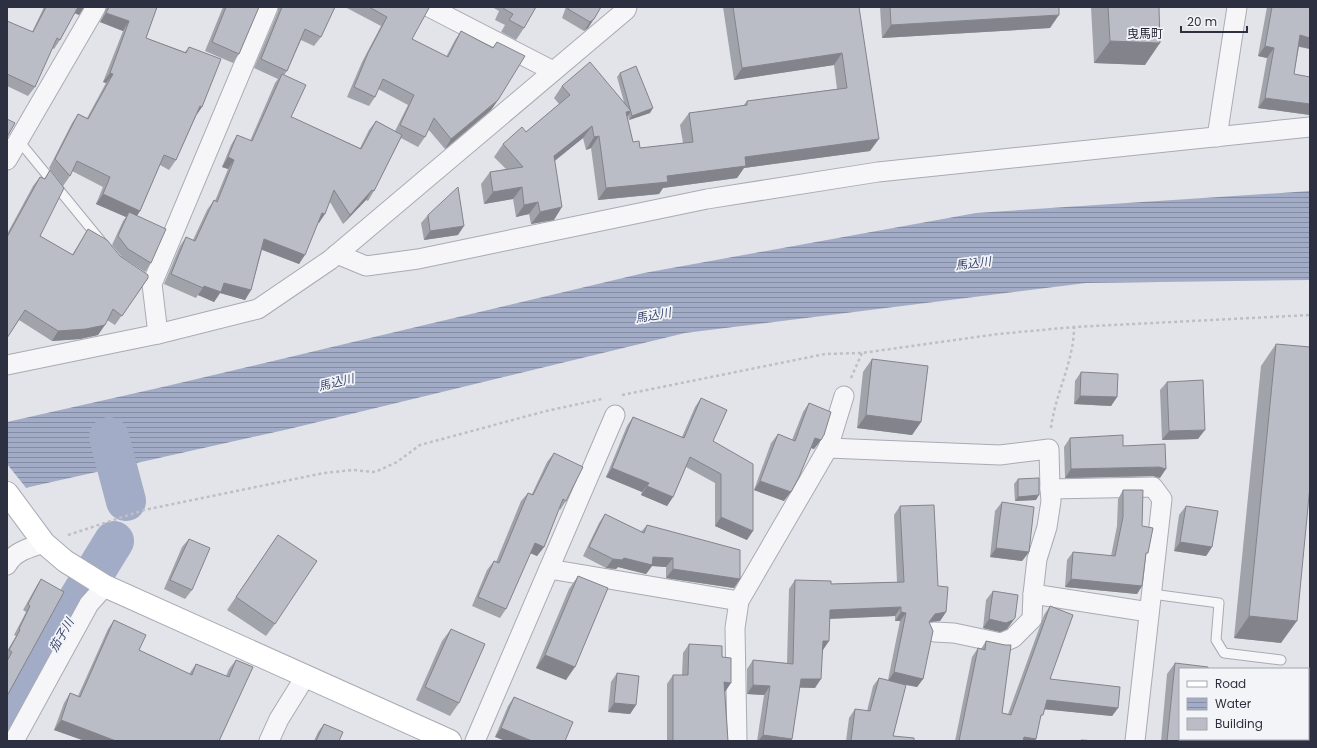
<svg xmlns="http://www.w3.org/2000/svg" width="1317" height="748" viewBox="0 0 1317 748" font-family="Poppins,'Noto Sans JP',sans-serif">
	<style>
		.water { fill: url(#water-rules) }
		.pier { fill: #e3e4ea }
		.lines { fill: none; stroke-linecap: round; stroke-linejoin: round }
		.river { stroke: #a2acc6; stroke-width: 40 }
		.lane-casing { stroke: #a9aab4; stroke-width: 11 }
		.street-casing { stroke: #a9aab4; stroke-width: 21 }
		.secondary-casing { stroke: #a9aab4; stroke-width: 24 }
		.path { stroke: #bebfc5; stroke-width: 2.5; stroke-dasharray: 3 3; stroke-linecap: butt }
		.lane { stroke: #f6f6f9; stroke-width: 9 }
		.street { stroke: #f6f6f9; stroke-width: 19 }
		.secondary { stroke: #fff; stroke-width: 22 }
		.wall { fill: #a1a3aa }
		.shaded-wall { fill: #83848b }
		.building { fill: #bbbdc6; stroke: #83848b }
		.labels { text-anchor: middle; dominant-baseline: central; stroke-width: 3.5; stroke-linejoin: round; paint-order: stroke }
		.neighbourhood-label { font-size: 12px; fill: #1f2131; stroke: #f3f4f7 }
		.water-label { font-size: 12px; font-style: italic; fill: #3b4770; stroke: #f3f4f7 }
	</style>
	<defs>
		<pattern id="water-rules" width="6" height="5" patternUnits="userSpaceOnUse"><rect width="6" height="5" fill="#a2acc6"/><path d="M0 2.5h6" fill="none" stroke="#848ca2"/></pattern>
	</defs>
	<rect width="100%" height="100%" fill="#e3e4ea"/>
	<path class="water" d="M1310,191V280L1086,283L685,333L289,429L7,492V422L167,386L644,273L976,213Z"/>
	<path class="pier" d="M7,464L27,489L7,494Z"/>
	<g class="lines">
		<g class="river">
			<path d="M109,437L126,501"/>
			<path d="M7,729L79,598L114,541"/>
		</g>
		<g class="lane-casing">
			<g id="lane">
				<path d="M19,141L101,241"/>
				<path d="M1152,594L1219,603L1216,640L1224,653L1281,660"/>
			</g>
		</g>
		<g class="street-casing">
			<g id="street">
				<path d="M429,7L553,71"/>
				<path d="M1217,137L1237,7"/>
				<path d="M7,160L96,7"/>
				<path d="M337,254L366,266L418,259L707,199L878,172L1310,127"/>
				<path d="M158,334L152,284L268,7"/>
				<path d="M7,365L158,334L258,309L330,260L626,10L627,7"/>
				<path d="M828,448L1000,455L1049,449L1050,489L1153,487L1162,499L1135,741"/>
				<path d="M1050,489L1051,501L1047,527L1037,559L1033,594L1149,612"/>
				<path d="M7,565C14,551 30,548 44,543"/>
				<path d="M549,569L739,601"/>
				<path d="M934,632L954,633L1001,643L1013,638L1032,619L1033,594"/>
				<path d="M14,741L89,604L105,586"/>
				<path d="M269,741L279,719L305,677"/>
				<path d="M475,741L615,415"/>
				<path d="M737,741L735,628L739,601L828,448L844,396"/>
			</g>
		</g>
		<g class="secondary-casing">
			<path id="secondary" d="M7,493L44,543L65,561L105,586L450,741"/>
		</g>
		<g class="path">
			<path d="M851,378L862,353"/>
			<path d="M622,395L825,354L862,353L998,334L1074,327L1310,315"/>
			<path d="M1051,428C1055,394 1074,362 1074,327"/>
			<path d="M68,535L144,510L324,473L353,470L375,472L397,462L420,445L546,411L602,399"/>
		</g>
		<use href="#lane" class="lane"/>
		<use href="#street" class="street"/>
		<use href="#secondary" class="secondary"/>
	</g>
	<g class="wall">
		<path d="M44,7H84L79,15L74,13L60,40L54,49L52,48L35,87L28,96L7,86V21L32,32Z"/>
		<path d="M107,7H157L146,38L185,52L189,47L196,116L176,160L169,170L160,165L140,211L137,216L151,263L145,272L122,257L112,245L123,221L126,217L96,204L103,187L72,171L70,176L63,186L49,168L72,123L78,114L87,118L106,83L103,82L123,31L100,22Z"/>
		<path d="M223,7H259L239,54L233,63L205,51Z"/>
		<path d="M278,7H335L321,37L314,46L301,40L287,71L284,75L291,117L360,148L369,130L376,121L395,131L408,105L378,89L375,97L369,106L347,97L362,62L381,26L345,7H427L412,39L446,57L455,40L461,31L493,47L497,42L498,100L491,110L445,149L428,129L425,137L418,147L401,138L374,191L368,201L366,200L343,224L330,202L318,223L299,264L262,250L251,290L245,300L220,293L214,302L198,295L196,298L164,284L180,246L186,237L193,240L207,210L214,200L215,201L228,169L222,167L231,145L237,135L250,141L275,83L278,79L254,68L278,11Z"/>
		<path d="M492,7H536L524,28L516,40L501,32L505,25L495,20L499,11Z"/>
		<path d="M566,7H601L588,28L584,31L562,18Z"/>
		<path d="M723,7H859L870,151L744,168L737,178L663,188L659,194L598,200L591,148L586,150L583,138L555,160L554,220L531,224L529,214L516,217L513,199L484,204L481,184L490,172L506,169L494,157L503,144L526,132L559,104L554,98L562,86L624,102L617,77L620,73L650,113L629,120L628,116H627L633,142L640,148L683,143L680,125L689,113L743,106L747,101L837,89L834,65L734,80Z"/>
		<path d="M880,7H1059L1050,28L882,38Z"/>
		<path d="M1091,7H1159L1145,65L1094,63Z"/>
		<path d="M1267,7H1310V49L1299,47L1294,74L1310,77V115L1258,108L1267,58L1258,56Z"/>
		<path d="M50,170L40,236L72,255L82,239L88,229L120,256L148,278L115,325L107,320L98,335L80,339L52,341L19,320L7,338V234L33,186L40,177L44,179Z"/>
		<path d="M428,215L458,235L424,240L421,223Z"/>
		<path d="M1276,344L1281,643L1234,638L1261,366Z"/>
		<path d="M872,359L921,422L912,435L857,428L863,372Z"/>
		<path d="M1081,372L1117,397L1111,406L1074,404L1075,381Z"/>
		<path d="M1167,382L1198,439L1162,440L1160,390Z"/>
		<path d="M701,398L713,441L747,540L715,526V483L686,467L673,497L667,506L641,495L642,492L606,477L627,426L633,417L682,437L695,407Z"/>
		<path d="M809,403L821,440L814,449L811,448L784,501L754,490L771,443L778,434L792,440L803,412Z"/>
		<path d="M1070,438L1123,446L1160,478L1153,476L1065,478L1064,447Z"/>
		<path d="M554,453L566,501L560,510L559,509L544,547L537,556L530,553L506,609L500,618L472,606L487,570L494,561L496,562L521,501L528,493L532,494L547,462Z"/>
		<path d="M1018,479L1036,500L1015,501L1014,484Z"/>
		<path d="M1123,490L1142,526L1145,558L1142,586L1137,594L1065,587L1067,560L1073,552L1111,556L1117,526L1118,499Z"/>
		<path d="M1002,502L1029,552L1022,561L990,557L995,511Z"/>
		<path d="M900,506L938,586L946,612L940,621L929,622L923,679L917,687L906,685L893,736L914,741H846L849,718L855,709L867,711L873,686L879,678L888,680L900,621H895V616L830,619L823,650L815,688H799L792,739L791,741H757L764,695L747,694V669L753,660L787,663L789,589L795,580L831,584L897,582L894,515Z"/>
		<path d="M1186,506L1212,547L1206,556L1174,551L1179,515Z"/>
		<path d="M605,514L641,532L647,525L740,579L734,588L666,578V567L652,566L646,574L618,567L616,569L606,568L583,556L599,523Z"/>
		<path d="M278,535L275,624L266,636L227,610Z"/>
		<path d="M189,539L192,590L185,599L164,589L182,547Z"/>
		<path d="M578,576L566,680L536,668L569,589Z"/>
		<path d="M41,579L7,696V659L8,658L7,657V651L16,636L14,635L26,612L23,610L37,585Z"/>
		<path d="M993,591L1015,618L1007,629L1000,632L983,628L986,600Z"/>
		<path d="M1050,606V679L1118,708L1112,716L1044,709L1040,719L1036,739L1035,741H955L972,657L978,648L981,649L986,641L1002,713L1008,714L1044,615Z"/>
		<path d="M114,620L139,650L189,674L196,664L226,676L229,669L236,660L219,741H85L54,730L64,703L70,693L78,696L108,629Z"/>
		<path d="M451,629L459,703L450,716L416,700L442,641Z"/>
		<path d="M689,644L722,657L725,692L728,741H667V684L673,675H682L683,653Z"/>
		<path d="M1175,663L1201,741H1161L1167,674Z"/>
		<path d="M617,673L636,705L630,714L608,712L611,682Z"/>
		<path d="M514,697L565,741L495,737L508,706Z"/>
		<path d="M324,724L339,741H314L318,732Z"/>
		<path d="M1278,739H1308L1310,741H1278Z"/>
	</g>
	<g class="shaded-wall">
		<path d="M77,7H84L79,15L73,12Z"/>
		<path d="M106,13L129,21L123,31L100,22Z"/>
		<path d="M1059,15L1050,28L882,38L891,25Z"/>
		<path d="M594,19L588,28L584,31L590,22Z"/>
		<path d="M1300,35L1310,38V49L1294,45Z"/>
		<path d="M1110,41L1160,43L1145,65L1094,63Z"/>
		<path d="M1265,46L1274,48L1267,58L1258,56Z"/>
		<path d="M842,53L834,65L734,80L742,68Z"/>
		<path d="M110,73L113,74L106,83L103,82Z"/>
		<path d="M1265,98L1310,104V115L1258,108Z"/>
		<path d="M498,100L491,110L445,149L451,139Z"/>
		<path d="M200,106L202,107L196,116Z"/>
		<path d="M653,108L650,113L629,120L632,116Z"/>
		<path d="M631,111L623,123L626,112Z"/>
		<path d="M592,126L583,138L546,168L554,156Z"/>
		<path d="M599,136L591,148L586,150L594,137Z"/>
		<path d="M879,139L870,151L744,168L737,178L663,188L659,194L598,200L606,188L667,176L745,157Z"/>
		<path d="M228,157L234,160L228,169L222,167Z"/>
		<path d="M522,187L513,199L484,204L493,192Z"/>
		<path d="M372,190L366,200L343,224L350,215Z"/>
		<path d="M103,194L140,211L134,220L129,212L126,217L96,204Z"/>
		<path d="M538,202L529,214L516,217L524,205Z"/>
		<path d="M562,207L554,220L531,224L540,212Z"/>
		<path d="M322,213L325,214L319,223L316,222Z"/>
		<path d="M464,226L458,235L424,240L430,231Z"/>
		<path d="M264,239L305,255L299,264L258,248Z"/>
		<path d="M224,283L251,290L245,300L220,293L214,302L198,295L204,286Z"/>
		<path d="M105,325L98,335L80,339L52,341L58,331Z"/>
		<path d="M1080,396L1117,397L1111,406L1074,404Z"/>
		<path d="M866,415L921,422L912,435L857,428Z"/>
		<path d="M1205,430L1198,439L1162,440L1169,431Z"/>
		<path d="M815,438L821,440L814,449L808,447Z"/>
		<path d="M1159,467L1166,469L1160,478L1153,476L1065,478L1071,469Z"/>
		<path d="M612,468L649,483L642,492L606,477Z"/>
		<path d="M760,481L791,492L784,501L754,490Z"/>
		<path d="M647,486L673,497L667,506L641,495Z"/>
		<path d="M1039,495L1036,500L1015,501L1018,497Z"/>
		<path d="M721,517L753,531L747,540L715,526Z"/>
		<path d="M1180,542L1212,547L1206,556L1174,551Z"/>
		<path d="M535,543L544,547L537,556L528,552Z"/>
		<path d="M996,548L1029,552L1022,561L990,557Z"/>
		<path d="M653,557L673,558L666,567L652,566L646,574L618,567L616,569L606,568L613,559L624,558Z"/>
		<path d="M673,569L740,579L734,588L666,578Z"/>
		<path d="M1071,579L1142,586L1137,594L1065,587Z"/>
		<path d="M901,607L895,616L824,619L830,610Z"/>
		<path d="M901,612L906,613L900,621H895Z"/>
		<path d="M946,612L940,621L929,622L935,614Z"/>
		<path d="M1249,616L1297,621L1281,643L1234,638Z"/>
		<path d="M1015,618L1007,629L1000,632L983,628L989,619Z"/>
		<path d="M823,641H829L823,650L817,649Z"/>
		<path d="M545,655L575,667L566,680L536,668Z"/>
		<path d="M894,672L923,679L917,687L888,681Z"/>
		<path d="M801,679H821L815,688L795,687Z"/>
		<path d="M724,682L731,683L725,692L718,691Z"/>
		<path d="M753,685L770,686L764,695L747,694Z"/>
		<path d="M1047,700L1118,708L1112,716L1041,709Z"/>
		<path d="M614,703L636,705L630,714L608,712Z"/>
		<path d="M61,720L116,741H85L54,730Z"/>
		<path d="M501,728L532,741H505L495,737Z"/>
		<path d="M763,735L792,739L791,741H758Z"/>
		<path d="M1024,737L1036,739L1035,741H1021Z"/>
	</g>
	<g class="building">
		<path d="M46,7H78L60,40L57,38L35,87L7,74V21L33,32Z"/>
		<path d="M109,7H157L146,38L186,53L189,47L221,59L202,107L200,106L176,160L164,155L140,211L103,194L110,177L77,161L70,176L55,159L78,114L88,119L113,74L110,73L129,21L106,13Z"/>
		<path d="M226,7H259L239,54L212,42Z"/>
		<path d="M282,7H335L321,37L305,29L287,71L261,59Z"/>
		<path d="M369,7H427L429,8L412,39L448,57L461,31L493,48L497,42L525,56L498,100L451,139L434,118L425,137L400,125L414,95L383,79L375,97L354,87L368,53L387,17Z"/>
		<path d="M504,7H536L524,28L509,20L513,14L503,8Z"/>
		<path d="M568,7H601L594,19L590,22L568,9Z"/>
		<path d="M733,7H859L879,139L745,157L746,166L667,176L668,182L606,188L599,136L594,137L592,126L554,156L562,207L540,212L538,202L524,205L522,187L493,192L490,172L523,167L503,144L522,127L526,132L570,95L562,86L590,62L631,111L626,112L633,142L639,141L640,148L693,142L689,113L747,105V101L847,88L842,53L742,68Z"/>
		<path d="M890,7H1059V15L891,25Z"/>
		<path d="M1108,7H1159L1160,43L1110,41Z"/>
		<path d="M1272,7H1310V38L1300,35L1294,74L1310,77V104L1265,98L1274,48L1265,46Z"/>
		<path d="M636,66L653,108L632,116L620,73Z"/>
		<path d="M282,74L306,85L291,117L294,118L361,149L376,121L402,135L374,191L372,190L350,215L334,190L325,214L322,213L305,255L264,239L251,290L224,283L221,292L204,286L203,288L171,274L186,237L195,241L214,200L217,202L234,160L228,157L237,135L252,141Z"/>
		<path d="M7,119L15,123L7,137Z"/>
		<path d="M50,170L64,188L40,236L73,255L88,229L107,240L120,256L148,275V278L122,316L113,309L105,325L86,329L58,331L25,310L7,338V237L40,177L45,179Z"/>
		<path d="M458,187L464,226L430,231L428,215Z"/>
		<path d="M129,212L166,229L151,263L128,249L118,236Z"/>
		<path d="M1276,344L1310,347V486L1297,621L1249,616Z"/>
		<path d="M872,359L928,366L921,422L866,415Z"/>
		<path d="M1081,372L1118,374L1117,397L1080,396Z"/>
		<path d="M1203,380L1205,430L1169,431L1167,382Z"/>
		<path d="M701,398L727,410L713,441L753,464V531L721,517V474L690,457L673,497L647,486L649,483L612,468L633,417L684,438Z"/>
		<path d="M809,403L831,412L824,435L821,440L815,438L799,477L791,492L760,481L778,434L795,441Z"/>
		<path d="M1123,435V446L1165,444L1166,469L1159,467L1071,469L1070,438Z"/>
		<path d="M554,453L583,467L566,501L563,499L544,547L535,543L506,609L478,597L494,561L499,563L528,493L533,495Z"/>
		<path d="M1039,478V495L1018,497V479Z"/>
		<path d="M1123,490H1143L1142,526L1153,528L1148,553H1146L1142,586L1071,579L1073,552L1115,556L1123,517Z"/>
		<path d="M1002,502L1034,507L1029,552L996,548Z"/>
		<path d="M934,505L938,586L948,587L946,612L935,614L929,622L933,631L923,679L894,672L906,613L901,612V607L830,610L829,641H823L821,679H801L792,739L763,735L770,686L753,685V660L793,664L795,580L831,581V584L904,582L900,506Z"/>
		<path d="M1186,506L1218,511L1212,547L1180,542Z"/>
		<path d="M605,514L644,533L647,525L740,550V579L673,569V558L653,557L652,565L624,558L622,560L613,559L589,547Z"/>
		<path d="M278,535L317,561L275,624L236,597Z"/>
		<path d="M189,539L210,548L192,590L170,580Z"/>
		<path d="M578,576L608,588L575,667L545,655Z"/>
		<path d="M41,579L64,592L7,696V661L12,652L9,650L20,630L19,629L30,606L28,604Z"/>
		<path d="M993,591L1018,595L1015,618L1013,620L1006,623L989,619Z"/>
		<path d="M1050,606L1073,615L1050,679L1120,687L1118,708L1047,700L1043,715H1041L1036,739L1024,737L1023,741H959L978,648L985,650L986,641L1005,645H1011L1002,713L1011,715Z"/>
		<path d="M114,620L146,635L139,650L192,675L196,664L229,677L236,660L253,667L219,741H116L61,720L70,693L80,697Z"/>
		<path d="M451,629L485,644L459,703L425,687Z"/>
		<path d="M689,644L722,646V657L731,658V683L724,682L728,741H673V675H688Z"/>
		<path d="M1175,663L1208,667V669H1180V739H1201V741H1167Z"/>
		<path d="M1308,670L1310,671V741H1286V739H1308Z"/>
		<path d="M617,673L639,676L636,705L614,703Z"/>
		<path d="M879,678L906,685L893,736L914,738V741H851L855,709L870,711Z"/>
		<path d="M514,697L573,722L565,741H532L501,728Z"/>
		<path d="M324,724L343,732L339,741H316Z"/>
		<path d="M1081,740L1097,741H1081Z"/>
	</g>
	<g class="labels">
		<g class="neighbourhood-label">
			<text x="1145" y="33">曳馬町</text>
		</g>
		<g class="water-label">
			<text transform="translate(973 263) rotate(-7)">馬込川</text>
			<text transform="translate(653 315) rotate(-10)">馬込川</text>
			<text transform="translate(336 382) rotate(-14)">馬込川</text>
			<text transform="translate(61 635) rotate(-60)">茄子川</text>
		</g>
	</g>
	<rect width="1317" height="748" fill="none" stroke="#2d3040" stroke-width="16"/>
	<rect x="1179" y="668" width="130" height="72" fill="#f3f4f7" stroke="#a4a6ae"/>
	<rect x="1187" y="681" width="20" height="6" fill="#ffffff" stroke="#a4a6ae"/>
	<text x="1215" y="688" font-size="12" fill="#2d3040">Road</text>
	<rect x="1187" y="698" width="20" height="12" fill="url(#water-rules)" stroke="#a4a6ae"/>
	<text x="1215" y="708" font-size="12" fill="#2d3040">Water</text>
	<rect x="1187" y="718" width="20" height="12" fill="#bbbdc6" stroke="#a4a6ae"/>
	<text x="1215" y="728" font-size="12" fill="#2d3040">Building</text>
	<path d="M1181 26v6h66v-6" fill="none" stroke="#2d3040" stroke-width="2"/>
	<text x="1187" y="26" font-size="12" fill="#2d3040" stroke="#f3f4f7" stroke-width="3" paint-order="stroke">20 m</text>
</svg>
